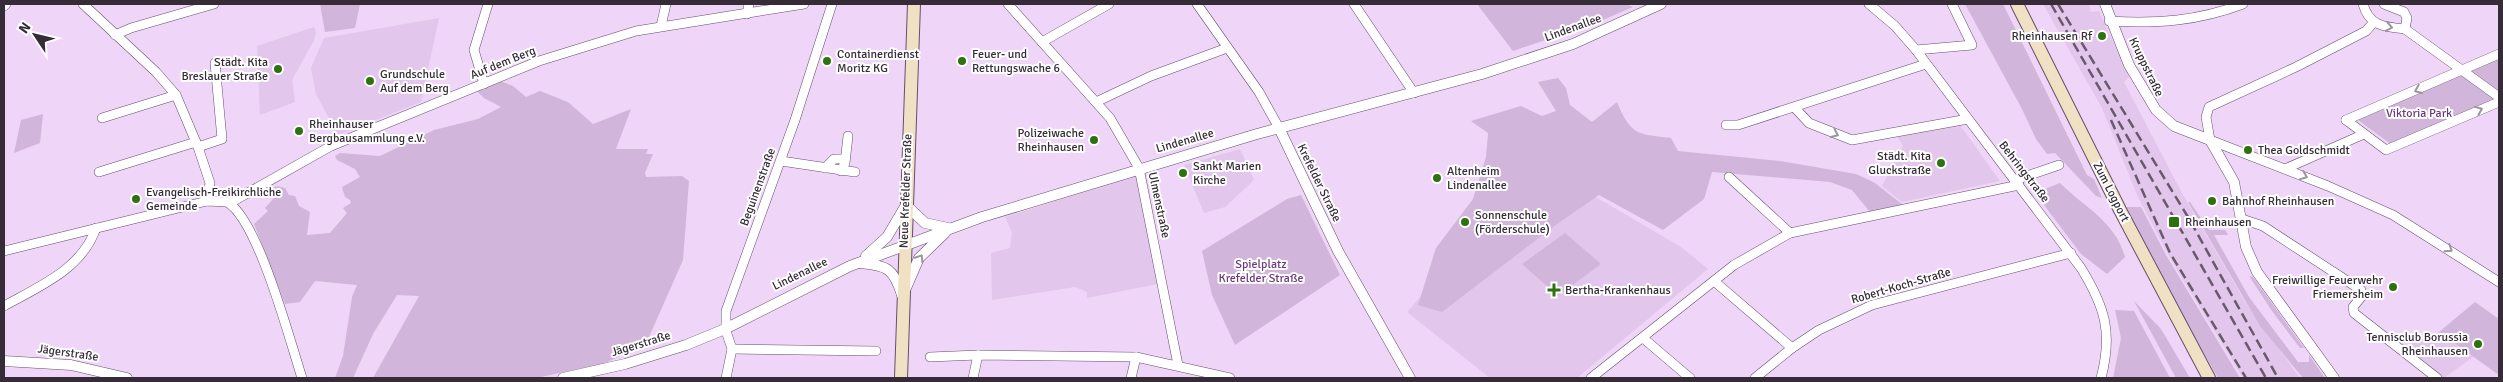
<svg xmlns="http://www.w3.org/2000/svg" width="2503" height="382" viewBox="0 0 2503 382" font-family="Signika,sans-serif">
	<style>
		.built { fill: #e3c6ec }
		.green { fill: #d2b5db }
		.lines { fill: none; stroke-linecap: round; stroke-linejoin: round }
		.minor-casing { stroke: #654f6c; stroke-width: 10 }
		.tertiary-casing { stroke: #654f6c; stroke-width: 11 }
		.secondary-casing { stroke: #654f6c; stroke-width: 14 }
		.minor { stroke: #fff; stroke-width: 9 }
		.tertiary { stroke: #fff; stroke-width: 10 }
		.secondary { stroke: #f1e1c4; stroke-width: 12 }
		.rail { stroke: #685a6c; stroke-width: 2.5; stroke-dasharray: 10 5; stroke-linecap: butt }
		.oneway { stroke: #9a969c }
		.poi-dot { fill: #2d720f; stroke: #fff; stroke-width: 2 }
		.labels { text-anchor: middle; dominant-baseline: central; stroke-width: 4; stroke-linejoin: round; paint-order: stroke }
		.street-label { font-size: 12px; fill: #352c38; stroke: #fff }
		.poi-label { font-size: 12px; fill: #352c38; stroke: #fff; text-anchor: start }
		.park-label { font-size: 12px; fill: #6c3a7a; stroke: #fff }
	</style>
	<rect width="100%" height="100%" fill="#efd5f7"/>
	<g class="built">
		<path d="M2043,4H2089L2091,12L2099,11L2129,77L2124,82L2183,195L2245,302L2300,378H2243L2170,258L2138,197L2102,108Z"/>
		<path d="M439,18L421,102L338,135L316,94L311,68L324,38Z"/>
		<path d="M314,27L316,33L314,40L292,80L295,102L260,115L257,46Z"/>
		<path d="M1960,125L2000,181L1902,202L1882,186L1903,146L1897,136Z"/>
		<path d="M1240,149L1254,180L1225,207L1204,213L1184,165Z"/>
		<path d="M1543,166L1681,247L1708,269L1577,378H1490L1407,312L1470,241Z"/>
		<path d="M1135,176L1137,177L1158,284L1087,298V292L1075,287L992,300L991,253L1010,248L1012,232L1005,217Z"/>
		<path d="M2427,331L2435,334L2439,332L2473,357L2444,378L2405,349Z"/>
	</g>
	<g class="green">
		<path d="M320,4H360L355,28L325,32Z"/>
		<path d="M1477,4H1625L1633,7L1596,23L1513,51Z"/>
		<path d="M1965,4H2003L2087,175L2094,179L2102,198L2096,196L2055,153L2047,154L2036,139L2022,109Z"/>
		<path d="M2499,57V98L2392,145L2358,120Z"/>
		<path d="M1558,78L1566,88L1570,105L1592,122L1617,102C1631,136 1638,134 1671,138L1678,151L1780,161L1856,174L1875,183L1903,205L1870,212L1852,190L1830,182L1712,172L1704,199L1663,230L1599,195L1557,224L1442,312L1418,305L1436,248L1473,199L1486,157L1488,133L1471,121L1521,106L1542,116L1556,111L1538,82Z"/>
		<path d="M500,81L513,86L526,97L540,91L568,102L593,124L631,109L616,149H648L646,154H653L645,173L646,177L682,176L689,181L683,260L645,346L602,364L536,378H373L419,296L397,295L373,334L353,378H335L343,356L352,297L357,285L315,281L300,302L285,304L254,224L268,211L265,208L274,198L271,194L273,188L277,186L285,188L289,195L295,196L299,206L310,212L307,235L330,233L347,213L343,208L351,203L350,200L345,197L342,187L360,177L355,169L337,160L335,156L340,153L380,156L434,130L478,119L501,107L484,98L477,91Z"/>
		<path d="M43,114L40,143L14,153L21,120Z"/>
		<path d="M2060,183C2085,208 2115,221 2125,257L2107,274L2081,254L2035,193Z"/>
		<path d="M1301,195L1340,275L1235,345L1212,295L1202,251L1287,199Z"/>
		<path d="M2188,202H2190L2209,230H2225L2228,235H2214L2249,297L2298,362H2309V355L2325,378H2303L2260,326Z"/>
		<path d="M2126,207H2141L2166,255L2240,378H2218L2177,307Z"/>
		<path d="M1565,233L1601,264L1558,296L1522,264Z"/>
		<path d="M2249,276L2253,277L2304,348H2300L2272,311Z"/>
		<path d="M2134,301L2161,329L2190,378H2176Z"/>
		<path d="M2475,302L2499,319V375L2439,332Z"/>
		<path d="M2115,310L2134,311L2170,378H2113L2121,338Z"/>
	</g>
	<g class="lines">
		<g class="minor-casing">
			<g id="minor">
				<path d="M83,4L156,72L176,95L198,147L210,183L207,201"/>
				<path d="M1008,4L1110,118L1139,168L1178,365"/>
				<path d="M1197,4L1259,92L1279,128"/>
				<path d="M1354,4L1414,93"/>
				<path d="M1869,4L1895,26L1916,50L2081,268C2105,307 2113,333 2101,378"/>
				<path d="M2363,4C2369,26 2384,27 2405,29"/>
				<path d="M2384,4L2404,12L2407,18L2405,29"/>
				<path d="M4,6L6,4"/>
				<path d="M747,14L749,4"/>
				<path d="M2109,21C2157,24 2198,21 2243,4"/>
				<path d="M2373,23L2366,31L2296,67L2209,107L2206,117L2210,140L2328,186L2393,215L2499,282"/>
				<path d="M661,26L666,4"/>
				<path d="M2405,29L2499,97"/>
				<path d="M115,35L131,28L214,4"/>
				<path d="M1042,42L1109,4"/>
				<path d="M1916,50L1972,45L1952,4"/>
				<path d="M484,84L474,50L488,4"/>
				<path d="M1096,102L1151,76L1227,48"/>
				<path d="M1795,108L1809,123L1852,140L1968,119"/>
				<path d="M102,118L176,95"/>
				<path d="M2346,120L2386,150L2499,102"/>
				<path d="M2346,120L2499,54"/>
				<path d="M1726,125H1738L1926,64"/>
				<path d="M198,147L222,139L215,63"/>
				<path d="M781,161L855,172"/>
				<path d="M825,168L834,159H845"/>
				<path d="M2285,169L2364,134"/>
				<path d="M841,171L845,163L848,136"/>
				<path d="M99,172L196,142"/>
				<path d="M1729,177L1790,233"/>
				<path d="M2015,180L2059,165"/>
				<path d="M230,203L331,146L539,61L636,31L804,4"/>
				<path d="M2242,219L2263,226L2361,290L2362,296L2353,307L2354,313L2437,378"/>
				<path d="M4,251L207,201L227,202C258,219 290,341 302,378"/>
				<path d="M1714,281L1792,348"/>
				<path d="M4,306C40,286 82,269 96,228"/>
				<path d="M1643,338L1690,378"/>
				<path d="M732,349L876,351"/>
				<path d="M930,357L978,355L1136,357L1230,378"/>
				<path d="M726,378L732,349L726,331V311L795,120L832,4"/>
				<path d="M973,378L978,355"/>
				<path d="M1131,378L1136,357"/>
				<path d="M1591,378L1734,265L1790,233L2019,185"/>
				<path d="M1755,378L1792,348L1819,330L1872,305L2071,253"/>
			</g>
		</g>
		<g class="tertiary-casing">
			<g id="tertiary">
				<path d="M2105,4L2129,65L2156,110L2174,126L2210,140L2234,182L2246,247L2257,272L2334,378"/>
				<path d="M1279,128L1338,251L1410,378"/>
				<path d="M866,256L887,237L906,205L925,223L948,228"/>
				<path d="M860,263C887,265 894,269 902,295"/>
				<path d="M906,288L919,258L945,233"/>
				<path d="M4,361L71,365L127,378"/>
				<path d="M563,378L625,364L686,345L725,329L850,266L982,217L1257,134L1482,74L1573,44L1661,4"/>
			</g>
		</g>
		<g class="secondary-casing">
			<g id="secondary">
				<path d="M2017,4L2120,210L2209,378"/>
				<path d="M901,378L914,4"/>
			</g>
		</g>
		<use href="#minor" class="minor"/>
		<use href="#tertiary" class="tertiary"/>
		<use href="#secondary" class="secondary"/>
		<g class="rail">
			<path d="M2051,4L2266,378"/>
			<path d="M2058,4L2188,217L2278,378"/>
			<path d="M2111,120L2170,253L2246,378"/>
		</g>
	</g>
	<defs><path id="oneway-chevron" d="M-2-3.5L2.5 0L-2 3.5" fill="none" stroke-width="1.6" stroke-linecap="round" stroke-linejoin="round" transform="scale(1.25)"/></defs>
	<g class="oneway">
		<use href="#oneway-chevron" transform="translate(2389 27) rotate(11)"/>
		<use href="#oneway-chevron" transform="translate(2418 90) rotate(157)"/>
		<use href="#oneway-chevron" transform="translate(2479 110) rotate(-22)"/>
		<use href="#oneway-chevron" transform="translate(1835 134) rotate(24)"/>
		<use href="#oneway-chevron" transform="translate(2304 176) rotate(22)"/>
		<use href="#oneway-chevron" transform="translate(2449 249) rotate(33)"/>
		<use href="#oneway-chevron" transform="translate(920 258) rotate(-58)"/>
	</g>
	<g class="poi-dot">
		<circle cx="2102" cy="36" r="5"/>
		<circle cx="827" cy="61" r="5"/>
		<circle cx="962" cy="61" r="5"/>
		<circle cx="278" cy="69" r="5"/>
		<circle cx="370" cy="81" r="5"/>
		<circle cx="299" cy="131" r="5"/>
		<circle cx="1094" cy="140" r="5"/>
		<circle cx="2248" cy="150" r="5"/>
		<circle cx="1941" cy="163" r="5"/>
		<circle cx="1183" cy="173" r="5"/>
		<circle cx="1437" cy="178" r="5"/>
		<circle cx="136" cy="199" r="5"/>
		<circle cx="2212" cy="201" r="5"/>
		<circle cx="1465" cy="222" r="5"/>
		<rect x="2168" y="216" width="12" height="12" rx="2.5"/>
		<circle cx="2393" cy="287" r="5"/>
		<path d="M1551.5 282.5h5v5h5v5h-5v5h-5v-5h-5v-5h5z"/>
		<circle cx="2478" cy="344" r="5"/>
	</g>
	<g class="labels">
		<g class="street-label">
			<text transform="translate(1573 28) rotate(-20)">Lindenallee</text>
			<text transform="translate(503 63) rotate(-22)">Auf dem Berg</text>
			<text transform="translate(2146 67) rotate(64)">Kruppstraße</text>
			<text transform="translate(1185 141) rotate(-16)">Lindenallee</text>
			<text transform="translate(2024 172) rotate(52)">Behringstraße</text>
			<text transform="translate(1319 183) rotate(64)">Krefelder Straße</text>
			<text transform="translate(758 187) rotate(-70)">Beguinenstraße</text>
			<text transform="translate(906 191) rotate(-88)">Neue Krefelder Straße</text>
			<text transform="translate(2111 192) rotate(63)">Zum Logport</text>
			<text transform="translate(1159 205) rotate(78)">Ulmenstraße</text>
			<text transform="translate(800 274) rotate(-26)">Lindenallee</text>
			<text transform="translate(1901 286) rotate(-16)">Robert-Koch-Straße</text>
			<text transform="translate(641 344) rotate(-17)">Jägerstraße</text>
			<text transform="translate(68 353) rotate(8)">Jägerstraße</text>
		</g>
		<g class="poi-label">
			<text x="2092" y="36" text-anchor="end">Rheinhausen Rf</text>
			<text x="837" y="54">Containerdienst<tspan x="837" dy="14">Moritz KG</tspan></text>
			<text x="972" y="54">Feuer- und<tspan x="972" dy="14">Rettungswache 6</tspan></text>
			<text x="268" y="62" text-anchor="end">Städt. Kita<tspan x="268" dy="14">Breslauer Straße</tspan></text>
			<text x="380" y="74">Grundschule<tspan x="380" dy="14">Auf dem Berg</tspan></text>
			<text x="309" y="124">Rheinhauser<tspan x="309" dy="14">Bergbausammlung e.V.</tspan></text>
			<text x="1084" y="133" text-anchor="end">Polizeiwache<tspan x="1084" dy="14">Rheinhausen</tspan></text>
			<text x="2258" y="150">Thea Goldschmidt</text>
			<text x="1931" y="156" text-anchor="end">Städt. Kita<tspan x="1931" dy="14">Gluckstraße</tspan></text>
			<text x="1193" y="166">Sankt Marien<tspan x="1193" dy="14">Kirche</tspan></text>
			<text x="1447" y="171">Altenheim<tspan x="1447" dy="14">Lindenallee</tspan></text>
			<text x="146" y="192">Evangelisch-Freikirchliche<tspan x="146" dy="14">Gemeinde</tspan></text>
			<text x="2222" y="201">Bahnhof Rheinhausen</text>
			<text x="1475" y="215">Sonnenschule<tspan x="1475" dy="14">(Förderschule)</tspan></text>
			<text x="2185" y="222">Rheinhausen</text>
			<text x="2383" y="280" text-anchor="end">Freiwillige Feuerwehr<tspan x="2383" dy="14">Friemersheim</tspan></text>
			<text x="1565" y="290">Bertha-Krankenhaus</text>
			<text x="2468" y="337" text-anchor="end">Tennisclub Borussia<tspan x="2468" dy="14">Rheinhausen</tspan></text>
		</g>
		<g class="park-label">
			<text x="2419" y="113">Viktoria Park</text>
			<text x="1261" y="264">Spielplatz<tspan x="1261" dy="14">Krefelder Straße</tspan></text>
		</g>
	</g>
	<rect width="2503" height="382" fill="none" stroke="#352c38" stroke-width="10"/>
	<g transform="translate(35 35) rotate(305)" stroke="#ffffff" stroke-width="4" paint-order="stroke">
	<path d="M0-4L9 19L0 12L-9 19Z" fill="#352c38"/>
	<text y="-8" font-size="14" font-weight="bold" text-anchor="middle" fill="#352c38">N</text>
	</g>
</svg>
